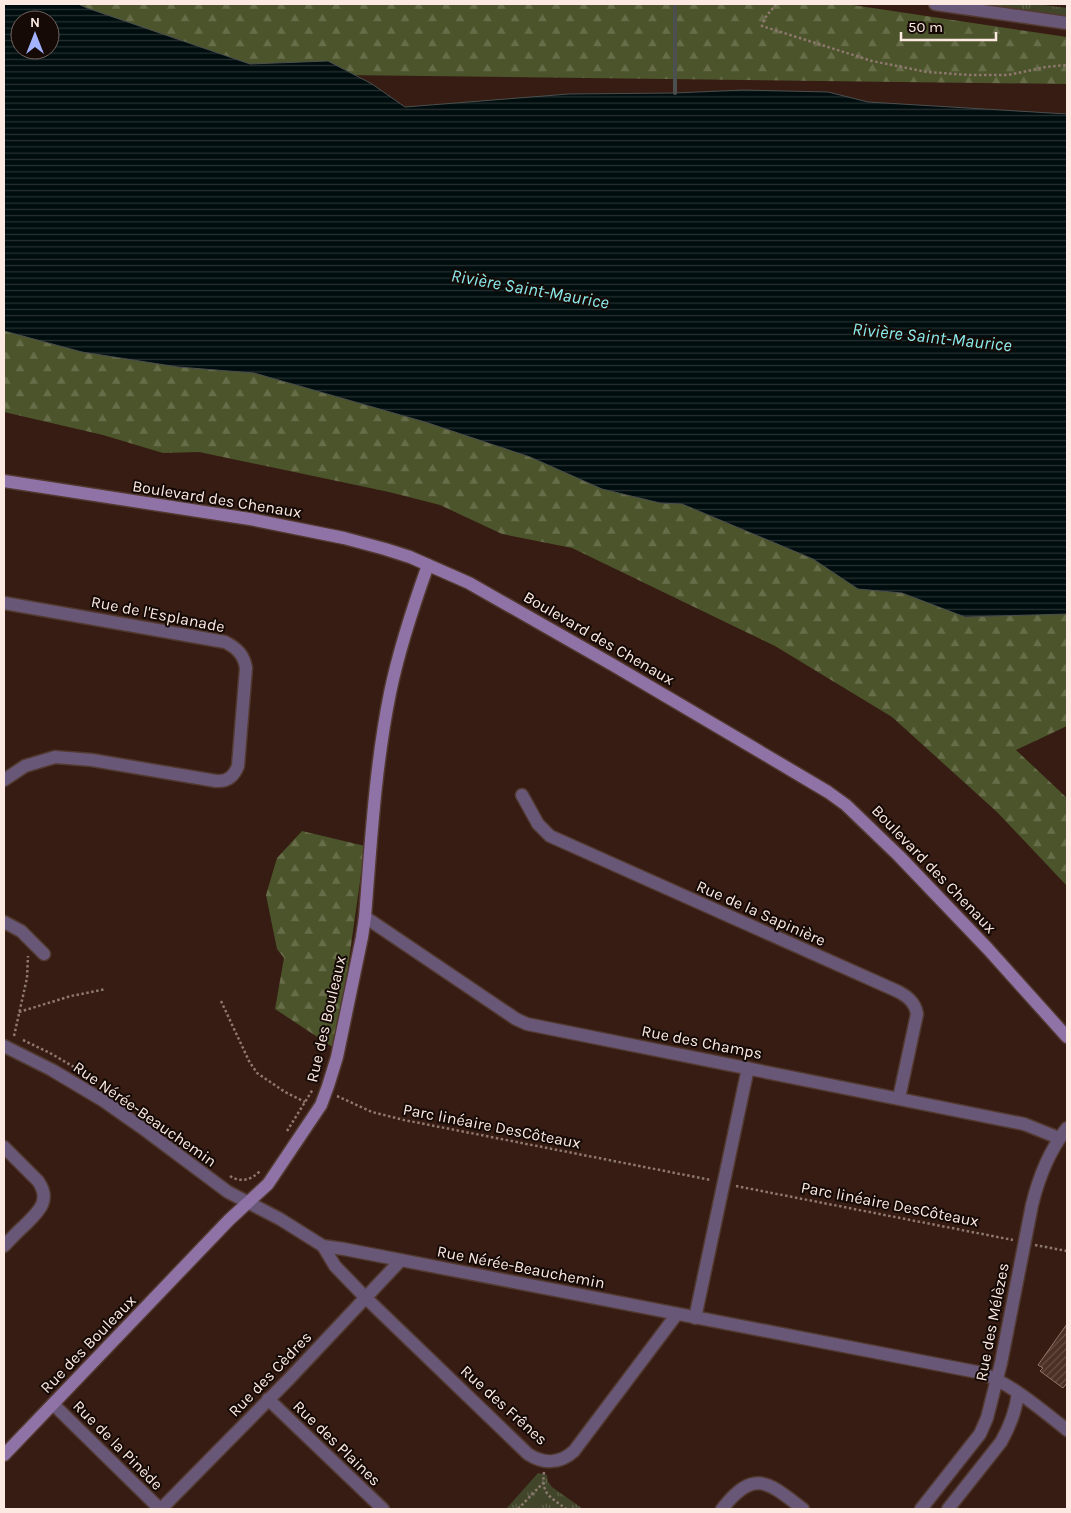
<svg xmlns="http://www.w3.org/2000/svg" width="1071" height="1513" viewBox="0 0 1071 1513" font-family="Karla,sans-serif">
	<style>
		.grass { fill: url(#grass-tufts) }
		.forest { fill: url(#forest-firs) }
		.water { fill: url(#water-rules); stroke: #4b4f4e; fill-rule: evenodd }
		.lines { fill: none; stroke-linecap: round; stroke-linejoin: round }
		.stream { stroke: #4b4f4e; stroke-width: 4 }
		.building { fill: url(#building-hatch); stroke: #957468 }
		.street-casing { stroke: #52392f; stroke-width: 15 }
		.secondary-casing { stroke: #52392f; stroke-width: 15 }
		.path { stroke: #8e786f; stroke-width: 2.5; stroke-dasharray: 2.5 2.5; stroke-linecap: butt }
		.street { stroke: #685777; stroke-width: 12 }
		.secondary { stroke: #8f73a6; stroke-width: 12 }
		.labels { text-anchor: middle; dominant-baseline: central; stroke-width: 4; stroke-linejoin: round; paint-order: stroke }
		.street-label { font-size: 16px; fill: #fbe9e2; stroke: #150a06 }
		.water-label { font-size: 18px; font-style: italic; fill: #8aebed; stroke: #150a06 }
	</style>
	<defs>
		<pattern id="grass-tufts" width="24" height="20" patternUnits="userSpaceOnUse" patternTransform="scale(1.25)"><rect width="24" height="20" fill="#41462a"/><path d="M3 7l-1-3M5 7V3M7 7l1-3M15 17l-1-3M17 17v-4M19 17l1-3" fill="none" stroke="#5d6149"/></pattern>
		<pattern id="forest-firs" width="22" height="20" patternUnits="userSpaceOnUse" patternTransform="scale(1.25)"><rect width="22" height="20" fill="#4c542b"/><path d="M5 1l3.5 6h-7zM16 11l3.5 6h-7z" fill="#676d49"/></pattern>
		<pattern id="water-rules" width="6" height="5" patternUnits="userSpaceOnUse" patternTransform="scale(1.25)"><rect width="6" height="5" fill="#000d0e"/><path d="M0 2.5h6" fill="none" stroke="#263031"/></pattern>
		<pattern id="building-hatch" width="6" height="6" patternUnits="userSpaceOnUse" patternTransform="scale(1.25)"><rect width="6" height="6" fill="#4c3026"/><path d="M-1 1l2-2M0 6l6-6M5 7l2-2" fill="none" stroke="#674e45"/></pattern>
	</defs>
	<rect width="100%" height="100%" fill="#361c12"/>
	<g class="grass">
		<path d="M977,4H1035L1067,8V17Z"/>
		<path d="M538,1473L547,1475L548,1482L552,1487L583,1509H506Z"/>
	</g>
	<g class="forest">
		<path d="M55,4H846L1067,37V84L260,74Z"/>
		<path d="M4,331L82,352L178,367L254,373L425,422L530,457L602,489L660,503L682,504L813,559L858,589L902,593L965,617L1067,614V726L1016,750L1067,798V886L997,812L892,717L775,646L572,548L502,534L440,505L389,492L199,452L163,453L103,435L4,412Z"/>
		<path d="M302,831L365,846L343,1002L334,1048L275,1009L284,958L277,949L266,895L277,858Z"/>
	</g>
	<path class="water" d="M4,4H78L87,8L250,64L328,61L372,84L405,107L569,94L675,93L743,90L828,92L868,102L1067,114V614L965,617L902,593L858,589L813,559L682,504L660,503L602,489L530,457L425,422L254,373L178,367L82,352L4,331ZM20,20H50V50H20Z"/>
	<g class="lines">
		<path class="stream" d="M675,4V93"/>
	</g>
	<path class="building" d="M1067,1324V1383L1063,1388L1040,1371L1043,1368L1038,1365Z"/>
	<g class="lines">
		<g class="street-casing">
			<g id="street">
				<path d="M935,4L1067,23"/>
				<path d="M4,603L225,642C237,648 244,655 246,668L238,766C234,776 228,782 216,781L92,760L55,757L25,766L4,780"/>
				<path d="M522,795L538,824L550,836L897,991C907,996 915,1002 917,1014L899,1098"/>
				<path d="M365,917L516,1019L527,1024L1024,1124L1059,1138"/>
				<path d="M4,922L21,931L44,954"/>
				<path d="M4,1046L52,1070L104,1101L141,1127L228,1192L280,1219L323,1246L344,1249L977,1372C1007,1380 1042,1410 1067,1430"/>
				<path d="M4,1147L38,1181C52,1201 38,1212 24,1226C17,1232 11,1239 4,1246"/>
				<path d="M323,1246L335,1266L366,1298L528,1454C543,1464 560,1464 574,1451L677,1314"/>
				<path d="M695,1318L748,1068"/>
				<path d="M268,1399L383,1509"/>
				<path d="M53,1404L160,1509"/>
				<path d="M161,1509L289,1379L401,1260"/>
				<path d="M722,1509C754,1468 768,1482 803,1509"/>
				<path d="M921,1509L980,1434L987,1418L1001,1363L1032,1205C1039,1176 1049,1151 1067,1128"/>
				<path d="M948,1509L1001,1442C1010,1426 1016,1411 1018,1393"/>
			</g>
		</g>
		<g class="secondary-casing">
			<g id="secondary">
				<path d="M4,481L250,519L344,538L385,549L410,557L469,583L613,665L742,741L828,792L846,805L899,856L988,949L1067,1037"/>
				<path d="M4,1455L229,1220L268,1184L321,1105L328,1086L337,1057L362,937L365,917C371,842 375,767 390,693C399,649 413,607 428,565"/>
			</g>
		</g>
		<g class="path">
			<path d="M776,4L765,18L762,26L872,61L927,72L970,75H1008L1046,67L1067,65"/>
			<path d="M221,1001L249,1061L257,1073L285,1092L305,1102"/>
			<path d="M19,1012L71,996L106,989"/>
			<path d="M14,1036L27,978L28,956"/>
			<path d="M23,1040L50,1053L93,1078"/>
			<path d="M119,1095L135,1106"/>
			<path d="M337,1096L372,1112L404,1120L711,1180"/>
			<path d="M287,1131L313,1089"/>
			<path d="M230,1176C241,1183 251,1180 260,1171"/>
			<path d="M736,1186L1013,1240"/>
			<path d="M1035,1245L1067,1251"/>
			<path d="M544,1472C541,1495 550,1496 566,1509"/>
			<path d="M518,1509L543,1483"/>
		</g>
		<use href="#street" class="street"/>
		<use href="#secondary" class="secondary"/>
	</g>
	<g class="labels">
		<g class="street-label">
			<text transform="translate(217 499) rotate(9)">Boulevard des Chenaux</text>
			<text transform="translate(158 614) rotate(11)">Rue de l'Esplanade</text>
			<text transform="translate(599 638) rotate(30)">Boulevard des Chenaux</text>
			<text transform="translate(934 869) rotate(46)">Boulevard des Chenaux</text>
			<text transform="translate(761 913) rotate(24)">Rue de la Sapinière</text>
			<text transform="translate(326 1019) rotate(-77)">Rue des Bouleaux</text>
			<text transform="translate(702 1042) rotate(11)">Rue des Champs</text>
			<text transform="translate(145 1114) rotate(35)">Rue Nérée-Beauchemin</text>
			<text transform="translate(492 1126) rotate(11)">Parc linéaire DesCôteaux</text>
			<text transform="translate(890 1204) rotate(11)">Parc linéaire DesCôteaux</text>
			<text transform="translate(521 1267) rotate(11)">Rue Nérée-Beauchemin</text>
			<text transform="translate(992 1322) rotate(-79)">Rue des Mélèzes</text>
			<text transform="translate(88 1344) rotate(-46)">Rue des Bouleaux</text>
			<text transform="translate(270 1374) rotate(-46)">Rue des Cèdres</text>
			<text transform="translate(504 1405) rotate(42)">Rue des Frênes</text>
			<text transform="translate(337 1443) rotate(44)">Rue des Plaines</text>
			<text transform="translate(118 1445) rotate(45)">Rue de la Pinède</text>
		</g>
		<g class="water-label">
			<text transform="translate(530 289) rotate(10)">Rivière Saint-Maurice</text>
			<text transform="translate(932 337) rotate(6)">Rivière Saint-Maurice</text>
		</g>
	</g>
	<rect width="1071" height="1513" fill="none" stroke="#fbe9e2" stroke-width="10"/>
	<g transform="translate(35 35)"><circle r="24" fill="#150a06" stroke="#71635e"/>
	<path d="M0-4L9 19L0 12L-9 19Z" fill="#a2b2fd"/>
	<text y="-8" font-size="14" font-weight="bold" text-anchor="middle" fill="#fbe9e2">N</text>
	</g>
	<path d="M901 32v8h95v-8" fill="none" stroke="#fbe9e2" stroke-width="2.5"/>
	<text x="908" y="32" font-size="15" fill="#fbe9e2" stroke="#150a06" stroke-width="4" paint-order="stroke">50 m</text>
</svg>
